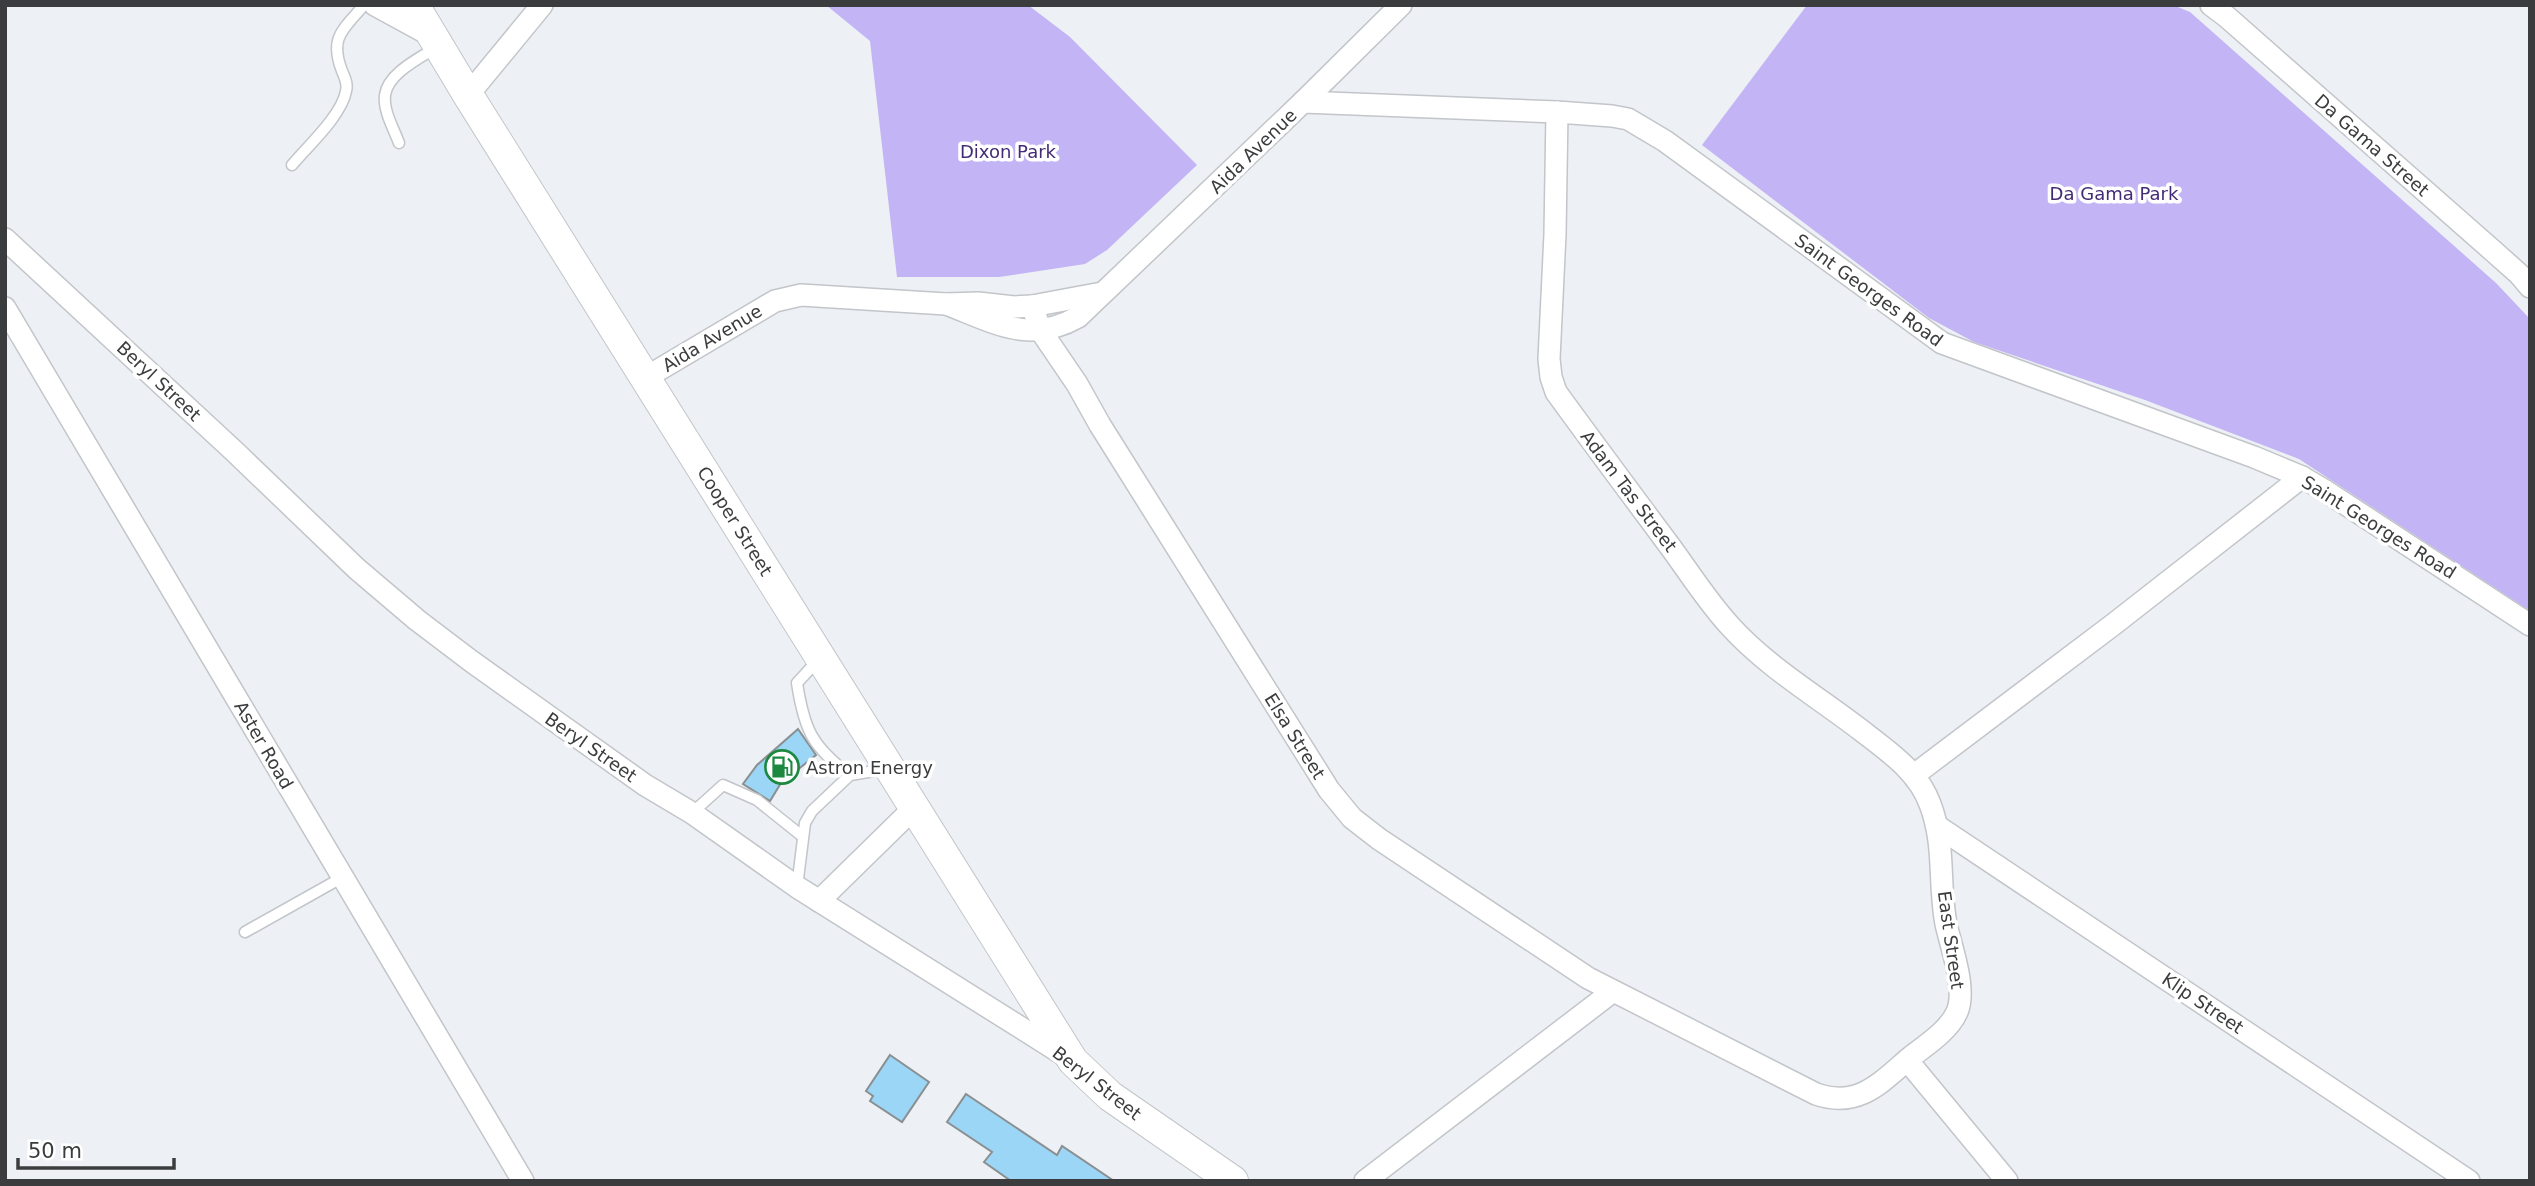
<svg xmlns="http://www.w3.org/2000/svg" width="2535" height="1186" viewBox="0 0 2535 1186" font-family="'DejaVu Sans',sans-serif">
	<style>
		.green { fill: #c3b4f5 }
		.building { fill: #9bd6f6; stroke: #8a8f91; stroke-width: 2 }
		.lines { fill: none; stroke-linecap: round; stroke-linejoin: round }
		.lane-casing { stroke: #c2c5c9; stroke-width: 13 }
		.street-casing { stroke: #c2c5c9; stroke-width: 24 }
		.secondary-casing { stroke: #c2c5c9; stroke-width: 32 }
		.lane { stroke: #fff; stroke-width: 10 }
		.street { stroke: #fff; stroke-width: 21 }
		.secondary { stroke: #fff; stroke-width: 30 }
		.labels { text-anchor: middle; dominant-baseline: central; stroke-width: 7; stroke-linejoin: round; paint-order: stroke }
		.street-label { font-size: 18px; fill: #3b3c3d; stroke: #fff }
		.park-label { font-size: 18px; fill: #432b76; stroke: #fff }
		.poi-label { font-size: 18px; fill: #3b3c3d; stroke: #fff; text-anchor: start }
	</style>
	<rect width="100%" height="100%" fill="#edf0f4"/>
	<g class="green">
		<path d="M826,5H1028L1070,37L1197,165L1107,250L1085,264L999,277H897L870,41Z"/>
		<path d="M1807,5H2173L2190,12L2496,283L2530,319V611L2299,459L2145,400L1974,342L1929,318L1702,145Z"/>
	</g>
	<g class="building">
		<path d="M798,729L816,755L781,783L770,801L743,784L757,765Z"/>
		<path d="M890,1055L929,1082L902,1122L870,1101L873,1096L866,1091Z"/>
		<path d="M966,1094L1057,1155L1062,1146L1114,1181H1011L984,1162L992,1152L947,1122Z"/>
	</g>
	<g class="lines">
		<g class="lane-casing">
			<g id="lane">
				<path d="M399,143C394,129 383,111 385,95C388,73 420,58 437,47"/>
				<path d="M292,165C308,146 342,115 346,91C348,84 345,78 342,71C329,37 343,30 364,5"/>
				<path d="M819,659L797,683C804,729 812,747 850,775L886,769"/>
				<path d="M692,813L723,785L757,800L802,836"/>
				<path d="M797,887L805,823L812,811L850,775"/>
				<path d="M245,932L343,877"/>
			</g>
		</g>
		<g class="street-casing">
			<g id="street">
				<path d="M375,5L430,35"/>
				<path d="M2211,5L2227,17L2492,250L2519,274L2530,287"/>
				<path d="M468,95L542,5"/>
				<path d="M1303,102L1557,112L1612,116L1628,119L1665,141L1942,343L2254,457L2302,477L2324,490L2530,625"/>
				<path d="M5,239L234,451L357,569L417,620L471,661L645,785L692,813L797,887L1069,1058"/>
				<path d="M946,304C994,322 1029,345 1078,317L1303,102L1401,5"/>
				<path d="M1032,306L1041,331L1077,384L1100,425L1329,790L1352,818L1379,839L1588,978L1816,1094C1859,1109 1881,1082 1912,1056C1928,1044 1949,1030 1957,1012C1967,989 1951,947 1946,924C1938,882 1946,846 1930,804C1918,771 1889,752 1862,731C1818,697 1767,667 1730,626C1707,601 1689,572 1669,545C1631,494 1593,443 1556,392L1551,377L1549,359L1555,234L1557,112"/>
				<path d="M5,308L523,1181"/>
				<path d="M645,378L775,301L801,295L946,304L978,303L1014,307L1032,306L1102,293"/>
				<path d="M1914,775L2114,624L2302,477"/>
				<path d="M1937,826L2469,1181"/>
				<path d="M819,901L915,807"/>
				<path d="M1907,1060L2007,1181"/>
				<path d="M1365,1181L1612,992"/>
			</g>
		</g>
		<g class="secondary-casing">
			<path id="secondary" d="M414,5L468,95L1073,1061L1110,1096L1233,1181"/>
		</g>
		<use href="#lane" class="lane"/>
		<use href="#street" class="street"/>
		<use href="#secondary" class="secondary"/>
	</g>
	<defs>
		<g id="fuel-ring" transform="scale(1.75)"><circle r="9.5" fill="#fff" stroke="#1d8940" stroke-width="1.5"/><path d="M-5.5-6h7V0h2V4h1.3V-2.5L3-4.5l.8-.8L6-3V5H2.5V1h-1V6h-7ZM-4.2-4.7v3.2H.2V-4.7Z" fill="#1d8940"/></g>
	</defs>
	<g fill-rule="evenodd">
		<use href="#fuel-ring" x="782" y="767"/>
	</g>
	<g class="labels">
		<g class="street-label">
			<text transform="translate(2372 145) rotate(41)">Da Gama Street</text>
			<text transform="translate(1253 151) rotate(-44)">Aida Avenue</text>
			<text transform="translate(1869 290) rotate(36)">Saint Georges Road</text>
			<text transform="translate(712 338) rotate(-31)">Aida Avenue</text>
			<text transform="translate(159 381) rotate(43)">Beryl Street</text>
			<text transform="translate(1629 491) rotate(53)">Adam Tas Street</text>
			<text transform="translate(735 521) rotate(58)">Cooper Street</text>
			<text transform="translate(2379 527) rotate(32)">Saint Georges Road</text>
			<text transform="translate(1295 736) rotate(58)">Elsa Street</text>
			<text transform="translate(264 745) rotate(60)">Aster Road</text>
			<text transform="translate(591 747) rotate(35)">Beryl Street</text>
			<text transform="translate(1951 940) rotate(82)">East Street</text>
			<text transform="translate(2203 1003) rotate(34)">Klip Street</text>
			<text transform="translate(1097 1083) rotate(38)">Beryl Street</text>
		</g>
		<g class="park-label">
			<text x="1008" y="151">Dixon Park</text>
			<text x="2114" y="193">Da Gama Park</text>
		</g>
		<g class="poi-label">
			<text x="806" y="767">Astron Energy</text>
		</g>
	</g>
	<rect width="2535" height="1186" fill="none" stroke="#3b3c3d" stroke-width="14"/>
	<path d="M18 1158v10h156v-10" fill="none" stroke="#3b3c3d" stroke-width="3.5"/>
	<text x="28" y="1158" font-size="21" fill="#3b3c3d" stroke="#ffffff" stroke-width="5" paint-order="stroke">50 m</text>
</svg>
